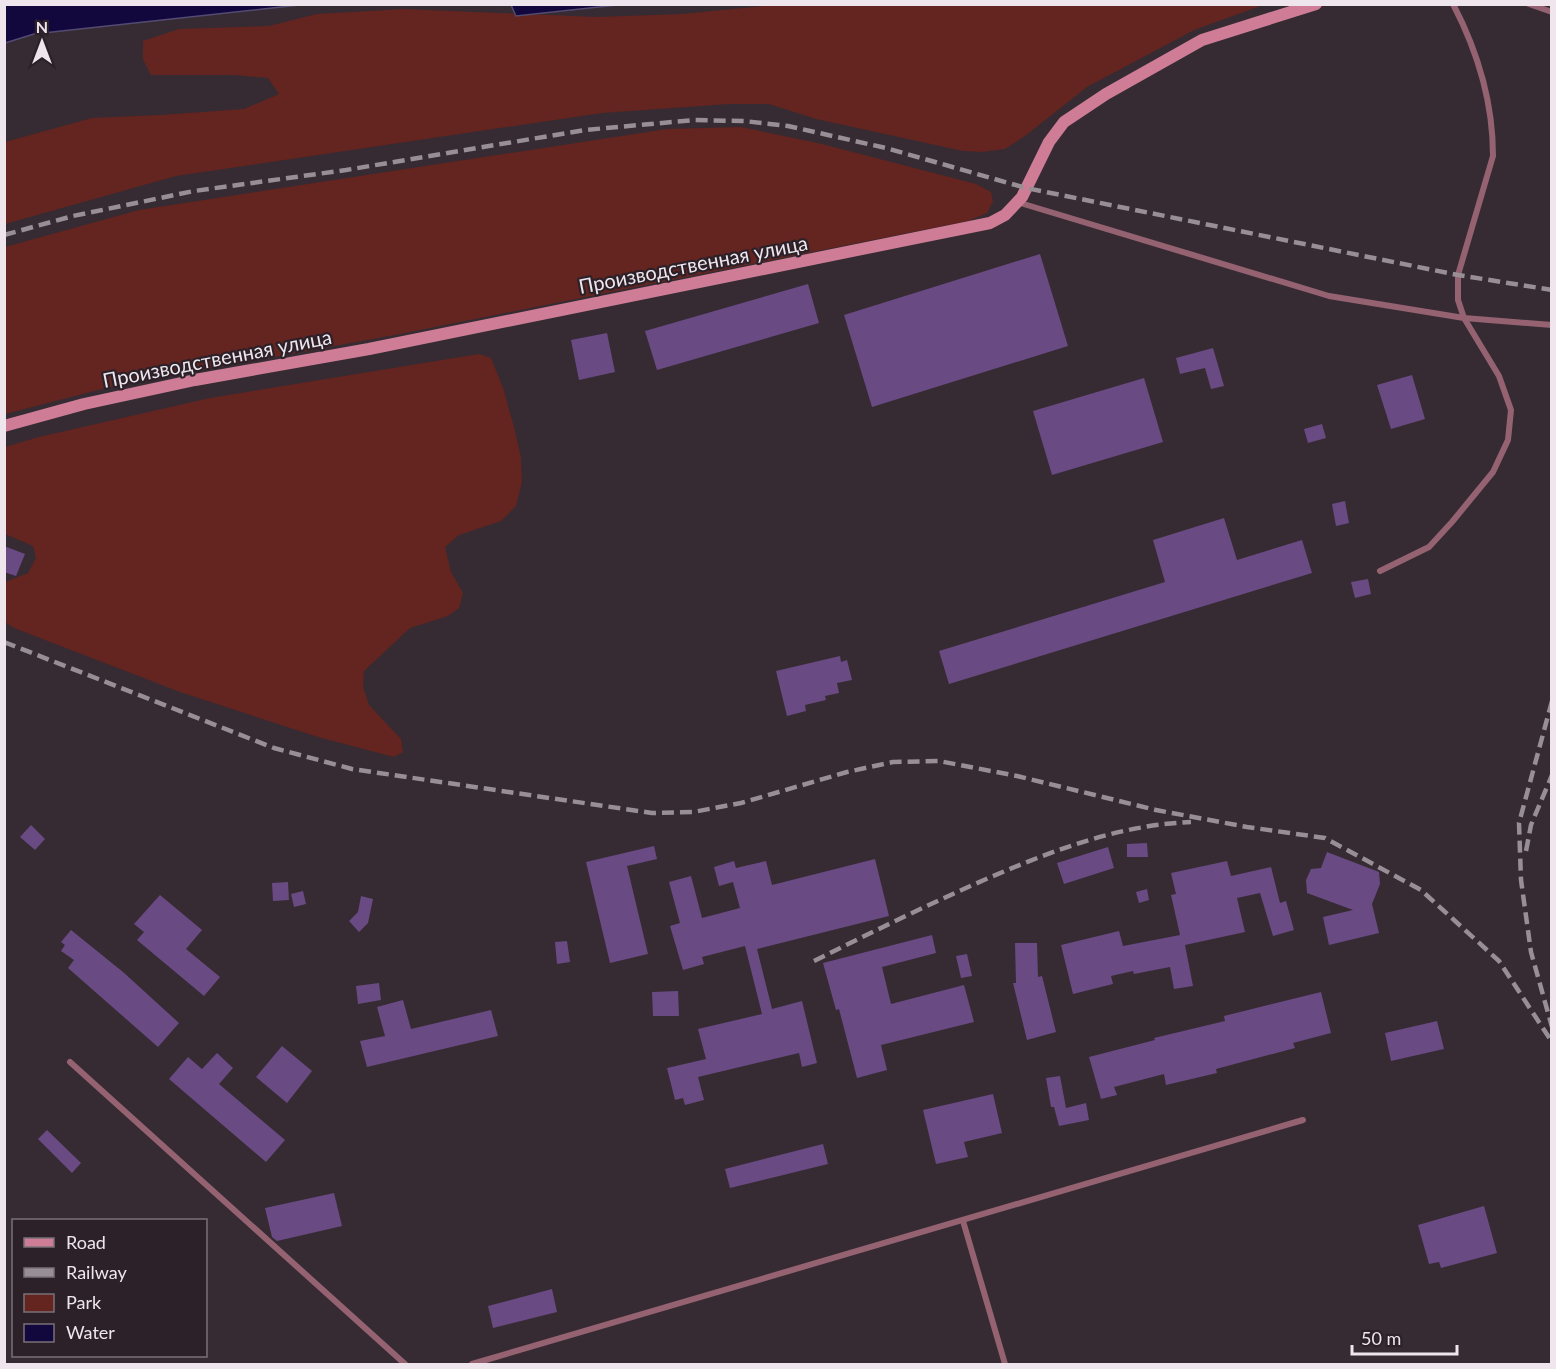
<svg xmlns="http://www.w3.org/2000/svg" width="1556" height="1369" viewBox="0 0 1556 1369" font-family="Lato,sans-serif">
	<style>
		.green { fill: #64241f }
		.water { fill: #12083d; stroke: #544b72; stroke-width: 1.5 }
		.building { fill: #694a83 }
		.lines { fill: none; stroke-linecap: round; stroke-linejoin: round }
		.lane { stroke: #956271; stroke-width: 6 }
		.secondary { stroke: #cf7d96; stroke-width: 12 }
		.rail { stroke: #988e95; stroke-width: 4.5; stroke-dasharray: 12 6; stroke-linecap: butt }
		.labels { text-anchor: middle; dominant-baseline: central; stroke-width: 4.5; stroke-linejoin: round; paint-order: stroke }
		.street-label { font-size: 20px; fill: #eee6ec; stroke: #2c2129 }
	</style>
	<rect width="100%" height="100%" fill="#362b33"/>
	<g class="green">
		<path d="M784,4L1263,5L1194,30L1087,87L1025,136L1005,149L982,152L963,151L816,119L769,104H729L602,113L176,176L5,224V142L92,118L161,115L244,109L279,94L268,78L234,75H151L143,59V41L179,29L269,26L317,14L404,9L597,17L682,14Z"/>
		<path d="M741,127L822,144L976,184L991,192L993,201L987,213L968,221L400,334L110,387L5,414V247L139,210L667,129Z"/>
		<path d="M479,354L491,358L503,388L514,427L521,458L522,482L516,506L501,521L459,535L445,547L451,572L463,593L459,608L448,616L410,628L364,671L363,687L369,705L401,739L403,752L394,757L318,737L180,692L14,628L5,622V582L28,573L36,558L33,546L5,534V447L39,437L210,398Z"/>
	</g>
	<g class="water">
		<path d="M5,4H299V5L34,34L5,43Z"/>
		<path d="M511,5H617L516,16Z"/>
	</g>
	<g class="building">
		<path d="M1040,254L1068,346L872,407L844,315Z"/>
		<path d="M808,284L819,323L657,370L645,331Z"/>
		<path d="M607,333L615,372L579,380L571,340Z"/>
		<path d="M1213,348L1224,386L1211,389L1205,368L1180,374L1176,358Z"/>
		<path d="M1412,375L1425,419L1391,429L1377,385Z"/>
		<path d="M1144,378L1163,442L1052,475L1033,411Z"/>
		<path d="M1322,424L1326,438L1308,443L1304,429Z"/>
		<path d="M1345,501L1349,523L1336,526L1332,504Z"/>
		<path d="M1224,518L1237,560L1302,540L1312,573L949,684L939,651L1165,582L1153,540Z"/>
		<path d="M4,546L25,554L16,576L4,572Z"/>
		<path d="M1368,579L1371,594L1355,598L1351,582Z"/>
		<path d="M840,656L841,662L847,660L852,680L837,683L839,693L825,696L826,700L805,705L806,711L787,716L776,671Z"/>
		<path d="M31,825L45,839L35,850L20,837Z"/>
		<path d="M1147,843L1148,857H1127V844Z"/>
		<path d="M654,846L657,859L627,866L648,954L610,963L586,862Z"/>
		<path d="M1108,847L1114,868L1064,884L1057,863Z"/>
		<path d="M1327,852L1379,872L1380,884L1372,904L1379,933L1329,945L1323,917L1353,910L1307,893L1306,880L1311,869L1321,868Z"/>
		<path d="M875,859L889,916L757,949L772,1009L802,1001L817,1063L802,1067L799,1053L698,1077L704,1100L685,1105L683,1098L675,1100L667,1068L706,1059L698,1029L762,1014L745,946L702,957L704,964L683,970L670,926L680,923L669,882L691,876L702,918L740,908L733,882L719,886L714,867L734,861L736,868L766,861L772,885Z"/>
		<path d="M1227,861L1231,876L1271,867L1280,903L1286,901L1294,930L1273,936L1260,893L1237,898L1245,932L1185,945L1193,986L1174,989L1170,967L1134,974L1133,971L1111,976L1113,984L1073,994L1061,945L1119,931L1123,946L1180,935L1171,895L1176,894L1171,873Z"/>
		<path d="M288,882L289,900L273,901L272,883Z"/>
		<path d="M1147,889L1149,900L1139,903L1136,892Z"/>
		<path d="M303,891L306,904L294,907L291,894Z"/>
		<path d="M160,895L202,930L186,949L220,977L204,996L137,940L144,932L134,924Z"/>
		<path d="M361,896L373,899L368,923L359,932L349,921L358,912Z"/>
		<path d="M71,930L123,972L179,1023L158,1047L68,968L74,960L61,951L65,945L61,942Z"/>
		<path d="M932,935L936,953L882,967L891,1004L964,985L974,1022L881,1045L887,1070L857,1078L839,1009L836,1010L823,963Z"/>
		<path d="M567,941L570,962L557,964L555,942Z"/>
		<path d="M1015,943H1037L1038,977L1042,976L1056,1032L1027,1040L1013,983H1016Z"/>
		<path d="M967,954L972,976L961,978L956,956Z"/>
		<path d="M379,983L381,1000L358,1004L356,986Z"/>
		<path d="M678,991L679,1016H653L652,992Z"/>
		<path d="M1321,992L1331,1033L1293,1043L1295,1048L1216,1069L1217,1073L1166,1085L1164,1074L1114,1087L1117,1095L1101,1099L1089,1057L1155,1040L1154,1038L1225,1021L1224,1016Z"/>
		<path d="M403,1000L411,1029L491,1010L498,1036L367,1067L360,1041L385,1036L377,1007Z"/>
		<path d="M1437,1021L1444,1049L1391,1061L1385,1033Z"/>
		<path d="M282,1046L312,1071L287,1103L256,1077Z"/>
		<path d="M217,1053L233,1068L219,1084L285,1140L266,1162L169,1079L188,1057L202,1069Z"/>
		<path d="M1060,1076L1066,1108L1086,1103L1089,1120L1059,1126L1054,1107H1051L1046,1078Z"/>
		<path d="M993,1094L1002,1133L964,1142L968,1157L936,1164L923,1110Z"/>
		<path d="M47,1130L81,1163L72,1173L38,1139Z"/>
		<path d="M823,1144L828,1164L730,1188L725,1169Z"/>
		<path d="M334,1193L342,1226L277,1241L272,1237L265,1208Z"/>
		<path d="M1484,1206L1497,1253L1441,1268L1439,1262L1429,1264L1418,1225Z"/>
		<path d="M552,1289L557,1312L493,1328L488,1306Z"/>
	</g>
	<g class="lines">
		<g class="lane">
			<path d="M1529,4L1552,12"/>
			<path d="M1017,202L1329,296L1464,318L1552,325"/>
			<path d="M1380,571L1429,547L1452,522L1493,472L1508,440L1511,410L1499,376L1464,318L1458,300V275L1493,156C1493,103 1478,52 1453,4"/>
			<path d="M70,1062L405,1364"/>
			<path d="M963,1221L1005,1364"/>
			<path d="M472,1364L1303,1120"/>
		</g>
		<path class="secondary" d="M4,426L84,404L195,380L369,349L990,223L1005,215L1022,197L1049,142L1064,122L1106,94L1202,40L1316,4"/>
		<g class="rail">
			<path d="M4,235L73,216L194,191L346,170L585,130L694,120L744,121L788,126L886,148L1026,188L1458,275L1552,290"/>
			<path d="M4,642L274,748L352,769L652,813L693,812L741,803L847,772L893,762L939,761L1017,776L1156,810L1247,827L1325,838L1421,890L1499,961L1552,1042"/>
			<path d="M1552,701L1519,823L1521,880L1531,952L1552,1027"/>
			<path d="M1526,851L1531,825L1552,775"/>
			<path d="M814,961C870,933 927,905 984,880C1051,851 1118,825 1191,822"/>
		</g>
	</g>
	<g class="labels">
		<g class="street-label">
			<text transform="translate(693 264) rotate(-11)">Производственная улица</text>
			<text transform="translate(217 358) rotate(-11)">Производственная улица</text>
		</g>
	</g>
	<rect width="1556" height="1369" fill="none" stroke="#eee6ec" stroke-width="12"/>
	<rect x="12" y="1219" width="195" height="138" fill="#2c2129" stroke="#7a7077" stroke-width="1.5"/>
	<rect x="24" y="1238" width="30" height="9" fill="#cf7d96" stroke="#7a7077" stroke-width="1.5"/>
	<text x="66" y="1249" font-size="18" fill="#eee6ec">Road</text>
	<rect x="24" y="1268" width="30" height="9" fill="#988e95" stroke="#7a7077" stroke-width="1.5"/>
	<text x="66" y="1279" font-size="18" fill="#eee6ec">Railway</text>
	<rect x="24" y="1294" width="30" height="18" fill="#64241f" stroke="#7a7077" stroke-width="1.5"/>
	<text x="66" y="1309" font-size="18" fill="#eee6ec">Park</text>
	<rect x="24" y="1324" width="30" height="18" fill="#12083d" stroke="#7a7077" stroke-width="1.5"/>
	<text x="66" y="1339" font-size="18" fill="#eee6ec">Water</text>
	<g transform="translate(42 42)" stroke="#2c2129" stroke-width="4.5" paint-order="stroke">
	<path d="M0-4.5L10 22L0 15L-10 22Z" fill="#eee6ec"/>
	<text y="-9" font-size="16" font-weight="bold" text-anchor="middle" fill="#eee6ec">N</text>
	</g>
	<path d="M1352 1345v9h105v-9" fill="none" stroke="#eee6ec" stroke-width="3"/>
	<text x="1361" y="1345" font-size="18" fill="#eee6ec" stroke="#2c2129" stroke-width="4.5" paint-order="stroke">50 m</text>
</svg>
